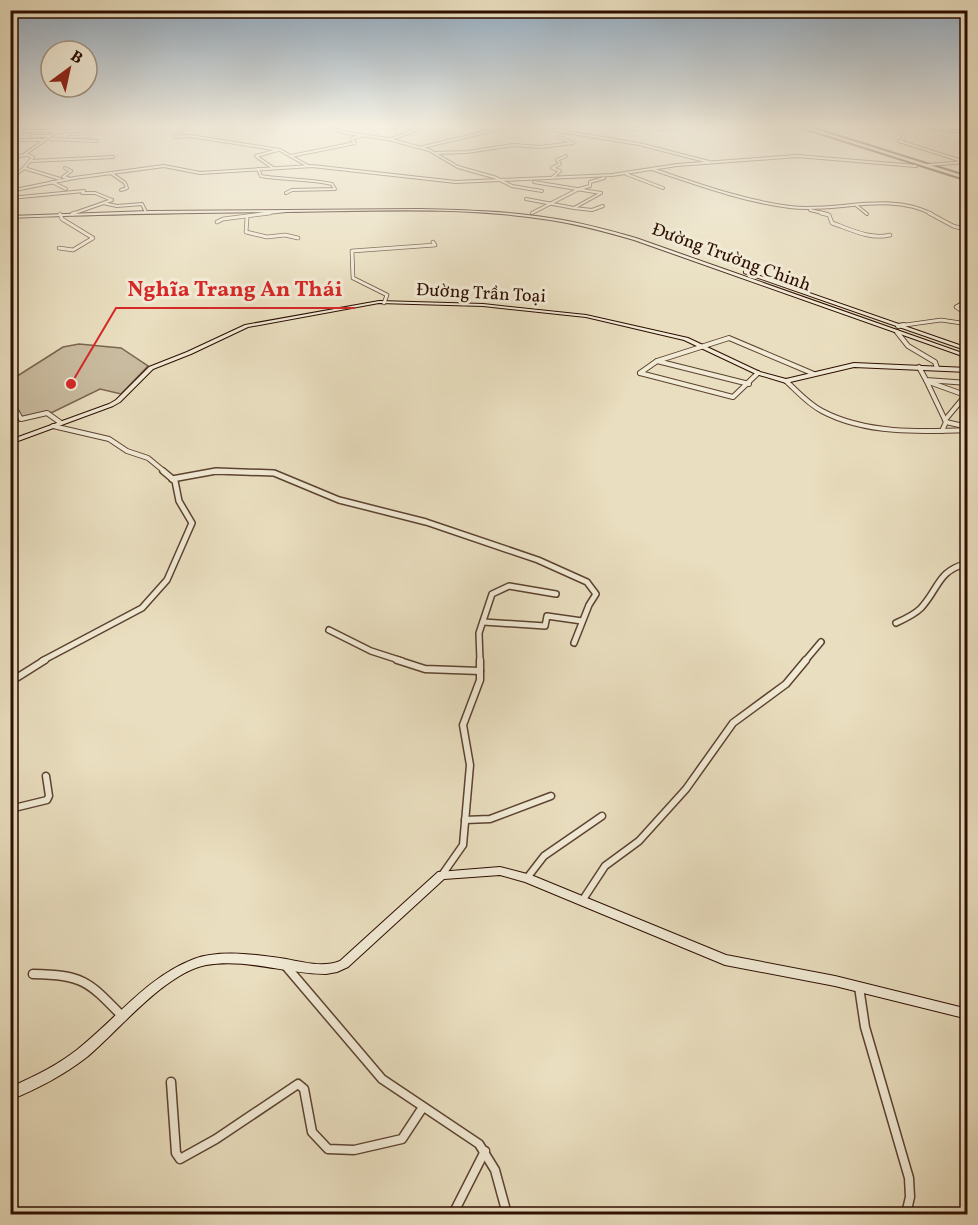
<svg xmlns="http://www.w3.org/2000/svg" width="978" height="1225" viewBox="0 0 978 1225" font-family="Vollkorn,serif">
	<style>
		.green { fill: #c9bb9f; stroke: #7b6450; stroke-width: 1.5 }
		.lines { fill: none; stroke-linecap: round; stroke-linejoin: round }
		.street-far5-casing { stroke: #5c4230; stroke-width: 4 }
		.street-far4-casing { stroke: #5c4230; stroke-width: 4.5 }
		.street-far3-casing { stroke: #5c4230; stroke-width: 6 }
		.street-far2-casing { stroke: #5c4230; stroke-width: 8 }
		.street-far1-casing { stroke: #5c4230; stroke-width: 9 }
		.street-casing { stroke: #5c4230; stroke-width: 11 }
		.secondary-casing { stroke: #2d0e00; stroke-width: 2 }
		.highway-casing { stroke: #2d0e00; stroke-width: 4 }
		.street-far5 { stroke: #f1ead5; stroke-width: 2 }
		.street-far4 { stroke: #f1ead5; stroke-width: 3 }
		.street-far3 { stroke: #f1ead5; stroke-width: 4 }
		.street-far2 { stroke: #f1ead5; stroke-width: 5 }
		.street-far1 { stroke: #f1ead5; stroke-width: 6 }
		.street { stroke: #f1ead5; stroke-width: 8 }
		.secondary { fill: #f1ead5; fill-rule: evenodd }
		.highway { fill: #e9debf; fill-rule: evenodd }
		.labels { text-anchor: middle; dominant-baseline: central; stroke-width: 6; stroke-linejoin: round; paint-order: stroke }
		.far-street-label { font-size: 18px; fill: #2d0e00; stroke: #f1ead5 }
		.leader { fill: none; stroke: #d62828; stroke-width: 2 }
		.callout-dot { fill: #d62828; stroke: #f1ead5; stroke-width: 2 }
		.callout-label { font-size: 22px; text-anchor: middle; font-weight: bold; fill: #d62828; stroke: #f1ead5; stroke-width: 6; stroke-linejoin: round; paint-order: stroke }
	</style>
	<rect width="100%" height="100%" fill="#e9debf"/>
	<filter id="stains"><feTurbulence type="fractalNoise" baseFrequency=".00333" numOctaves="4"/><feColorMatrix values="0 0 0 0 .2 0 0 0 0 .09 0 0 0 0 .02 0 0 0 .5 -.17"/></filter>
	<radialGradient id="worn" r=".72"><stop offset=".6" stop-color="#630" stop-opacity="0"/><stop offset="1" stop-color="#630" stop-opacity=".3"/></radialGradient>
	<path class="green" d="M79,344L121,348L148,366L121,394L100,389L53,412L11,423V380L63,347Z"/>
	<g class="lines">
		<g class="street-far5-casing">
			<g id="street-far5">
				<path d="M190,127L177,133L175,137L190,136L280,150L308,166"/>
				<path d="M332,127L340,132L388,139L429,150L458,167L497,178"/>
				<path d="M535,127L639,144L709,162"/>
				<path d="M614,127L649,130L676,127"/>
				<path d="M907,127L898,130L904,138L899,141L965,162"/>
				<path d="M18,131H58"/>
				<path d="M58,132L91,130"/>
				<path d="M31,136H51"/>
				<path d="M70,137L89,136"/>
				<path d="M50,139L97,141"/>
				<path d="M391,139L416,130L409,127"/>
				<path d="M10,140H44"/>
				<path d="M423,147L507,127"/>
				<path d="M436,153L467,152L513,145L540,147L573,143L559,137"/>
				<path d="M291,156L355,143L351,139L361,136"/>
				<path d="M10,157L26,155"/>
				<path d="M31,161L113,157"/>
				<path d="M928,165L965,162"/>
				<path d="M65,168L71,171L63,177L68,178"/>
				<path d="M273,168L256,156L278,150"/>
				<path d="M258,169L261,176C285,180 309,179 332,184L335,189L292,190L286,193"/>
				<path d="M652,169C697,184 743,201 790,207C837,213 888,191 932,214"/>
				<path d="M111,173L125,183L127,188L121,190"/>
				<path d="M626,174L663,188"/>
				<path d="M553,177L560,171L552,168L560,164L557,160L566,156"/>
				<path d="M10,179L24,168"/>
				<path d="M60,179L24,168L33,157L25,154L63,127"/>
				<path d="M498,179L512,186L542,191"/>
				<path d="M52,182L66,189"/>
				<path d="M534,182L601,193"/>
				<path d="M10,191L74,178L164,166L200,173L312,166L456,182L612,175L677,165L797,156L916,166"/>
				<path d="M82,193H95L112,200"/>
				<path d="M10,198L84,191"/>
				<path d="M526,199L574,208L601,193"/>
				<path d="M103,203L117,206L142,204L146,212"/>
				<path d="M856,205L867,214"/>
				<path d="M574,208L592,210L603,206"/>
				<path d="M810,210L827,214"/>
				<path d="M532,213L579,189L590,186V182L604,178"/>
				<path d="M72,214L112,200"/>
				<path d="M259,214L286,211"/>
			</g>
		</g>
		<g class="street-far4-casing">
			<g id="street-far4">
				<path d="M821,213L829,215L832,223C850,229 870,240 890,235"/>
				<path d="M929,213L953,226L968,230"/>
				<path d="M72,214L75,213"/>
				<path d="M247,218L246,232L267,237L285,235L298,238"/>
				<path d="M217,222L223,219L270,213"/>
				<path d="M59,248L73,250L93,238L62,219L60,214"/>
				<path d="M968,300L956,307L968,315"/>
				<path d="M384,303L387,295L353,278L352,251L435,245L433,242"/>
				<path d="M898,326L941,320L968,324"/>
			</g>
		</g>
		<g class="street-far3-casing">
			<g id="street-far3">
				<path d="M898,326L904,325"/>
				<path d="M897,332L908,346L935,362L937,368"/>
				<path d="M657,361L749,384"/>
				<path d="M919,367L926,380L968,383"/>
				<path d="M640,373L657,361L729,338L814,374"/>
				<path d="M640,373L733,397L758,373"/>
				<path d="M926,380L946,422L942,431"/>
				<path d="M786,381C797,391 808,404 822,411C865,434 921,432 968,430"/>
				<path d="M929,382L968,396"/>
				<path d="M10,400L21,419L47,413L61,423"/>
				<path d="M945,420L965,396"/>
				<path d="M946,422L968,427"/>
				<path d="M53,426L109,439L127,451L148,458L165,472"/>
				<path d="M209,472H251"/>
			</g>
		</g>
		<g class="street-far2-casing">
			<g id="street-far2">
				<path d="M172,479L216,471L274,473L339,500L426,522L538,560L587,582L596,594L589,605L574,643"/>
				<path d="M483,622L545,626L547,616L582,621"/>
				<path d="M896,623C905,619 914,615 921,608C940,587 937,571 968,563"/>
				<path d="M329,630L371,651L402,661"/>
				<path d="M42,661L142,608L167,580L192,523L179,501L175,481L163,471"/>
				<path d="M480,661L479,633L492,594L509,586L556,594"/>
				<path d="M805,661L821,642"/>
			</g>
		</g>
		<g class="street-far1-casing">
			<g id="street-far1">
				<path d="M397,660L425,669L480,671"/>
				<path d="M10,682L45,660"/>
				<path d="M10,809L47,800L49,796L46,776"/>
				<path d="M465,820L490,819L551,796"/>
				<path d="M965,821H968"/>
				<path d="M442,875L463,845L470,765L463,725L480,680V660"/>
				<path d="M527,878L544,856L602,816"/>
				<path d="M582,901L605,866L639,841L686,789L733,723L786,684L806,660"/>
			</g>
		</g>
		<g class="street-casing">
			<g id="street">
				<path d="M285,965L382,1079L479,1144L495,1170L507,1214"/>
				<path d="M33,974C83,975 88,981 122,1016"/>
				<path d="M859,987L865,1027L909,1178L910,1197L906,1214"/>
				<path d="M171,1082L176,1153L180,1159L216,1139L298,1084L304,1089L312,1132L328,1149L354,1150L402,1139L423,1107"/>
				<path d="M453,1214L485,1151"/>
			</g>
		</g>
		<g class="secondary-casing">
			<g id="secondary">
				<path d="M930,127L968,132V134L919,127Z"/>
				<path d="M419,209C463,210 507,211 550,218C579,222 608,230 636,238L968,355V358L634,240C606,232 578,224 550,220C463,206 374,211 287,212C195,213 103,214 10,218V216L149,211Z"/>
				<path d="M744,271H746L968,348V351L744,273Z"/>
				<path d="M379,301L483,304L586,315L688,338L760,372L786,379L854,363L968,368V372L854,367L786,383L756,374L684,340L586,317L483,306L379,303L248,327L191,354L153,369L120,402L113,406L10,444V440L109,404L116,400L149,367L187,352L245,325Z"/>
				<path d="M500,867L531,875L726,955L835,976L968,1009V1019L835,986L725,965L525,882L500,875L444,879L348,967L337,972L326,974C286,974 247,958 206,965C165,973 119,1030 87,1057C64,1075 37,1089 10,1100V1087C34,1077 58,1065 78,1049C117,1018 147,977 194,959C220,949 259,955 286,959C303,962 323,968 340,961L438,872Z"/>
			</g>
		</g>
		<g class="highway-casing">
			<g id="highway">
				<path d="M20,127H26L10,136V133Z"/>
				<path d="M808,127L968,177V180L801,127Z"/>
			</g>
		</g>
		<use href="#street-far5" class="street-far5"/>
		<use href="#street-far4" class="street-far4"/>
		<use href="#street-far3" class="street-far3"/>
		<use href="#street-far2" class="street-far2"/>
		<use href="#street-far1" class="street-far1"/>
		<use href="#street" class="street"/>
		<use href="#secondary" class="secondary"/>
		<use href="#highway" class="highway"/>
	</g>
	<linearGradient id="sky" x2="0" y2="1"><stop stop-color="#8fa8be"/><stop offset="0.42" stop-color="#f5f0e2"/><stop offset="1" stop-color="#f5f0e2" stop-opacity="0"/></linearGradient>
	<rect width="978" height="299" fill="url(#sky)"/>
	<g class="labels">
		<g class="far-street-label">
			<text transform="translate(731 258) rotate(20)">Đường Trường Chinh</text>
			<text transform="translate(481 294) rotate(3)">Đường Trần Toại</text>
		</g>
	</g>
	<path class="leader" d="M71 384L116 308H355"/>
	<circle class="callout-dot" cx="71" cy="384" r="6"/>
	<g class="callout-label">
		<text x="235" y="296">Nghĩa Trang An Thái</text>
	</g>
	<rect width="978" height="1225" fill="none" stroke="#e9debf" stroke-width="36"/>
	<rect x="12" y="12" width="954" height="1201" fill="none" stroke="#2d0e00" stroke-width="3"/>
	<rect x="18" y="18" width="942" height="1189" fill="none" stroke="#2d0e00" stroke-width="1.5"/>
	<g transform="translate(69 69) rotate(33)"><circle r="28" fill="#f1ead5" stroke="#a39280" stroke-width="1.5"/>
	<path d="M0-4.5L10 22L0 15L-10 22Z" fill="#8f2418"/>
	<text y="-9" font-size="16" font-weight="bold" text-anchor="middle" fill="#2d0e00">B</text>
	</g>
	<rect width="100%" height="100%" filter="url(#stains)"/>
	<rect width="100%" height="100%" fill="url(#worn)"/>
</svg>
